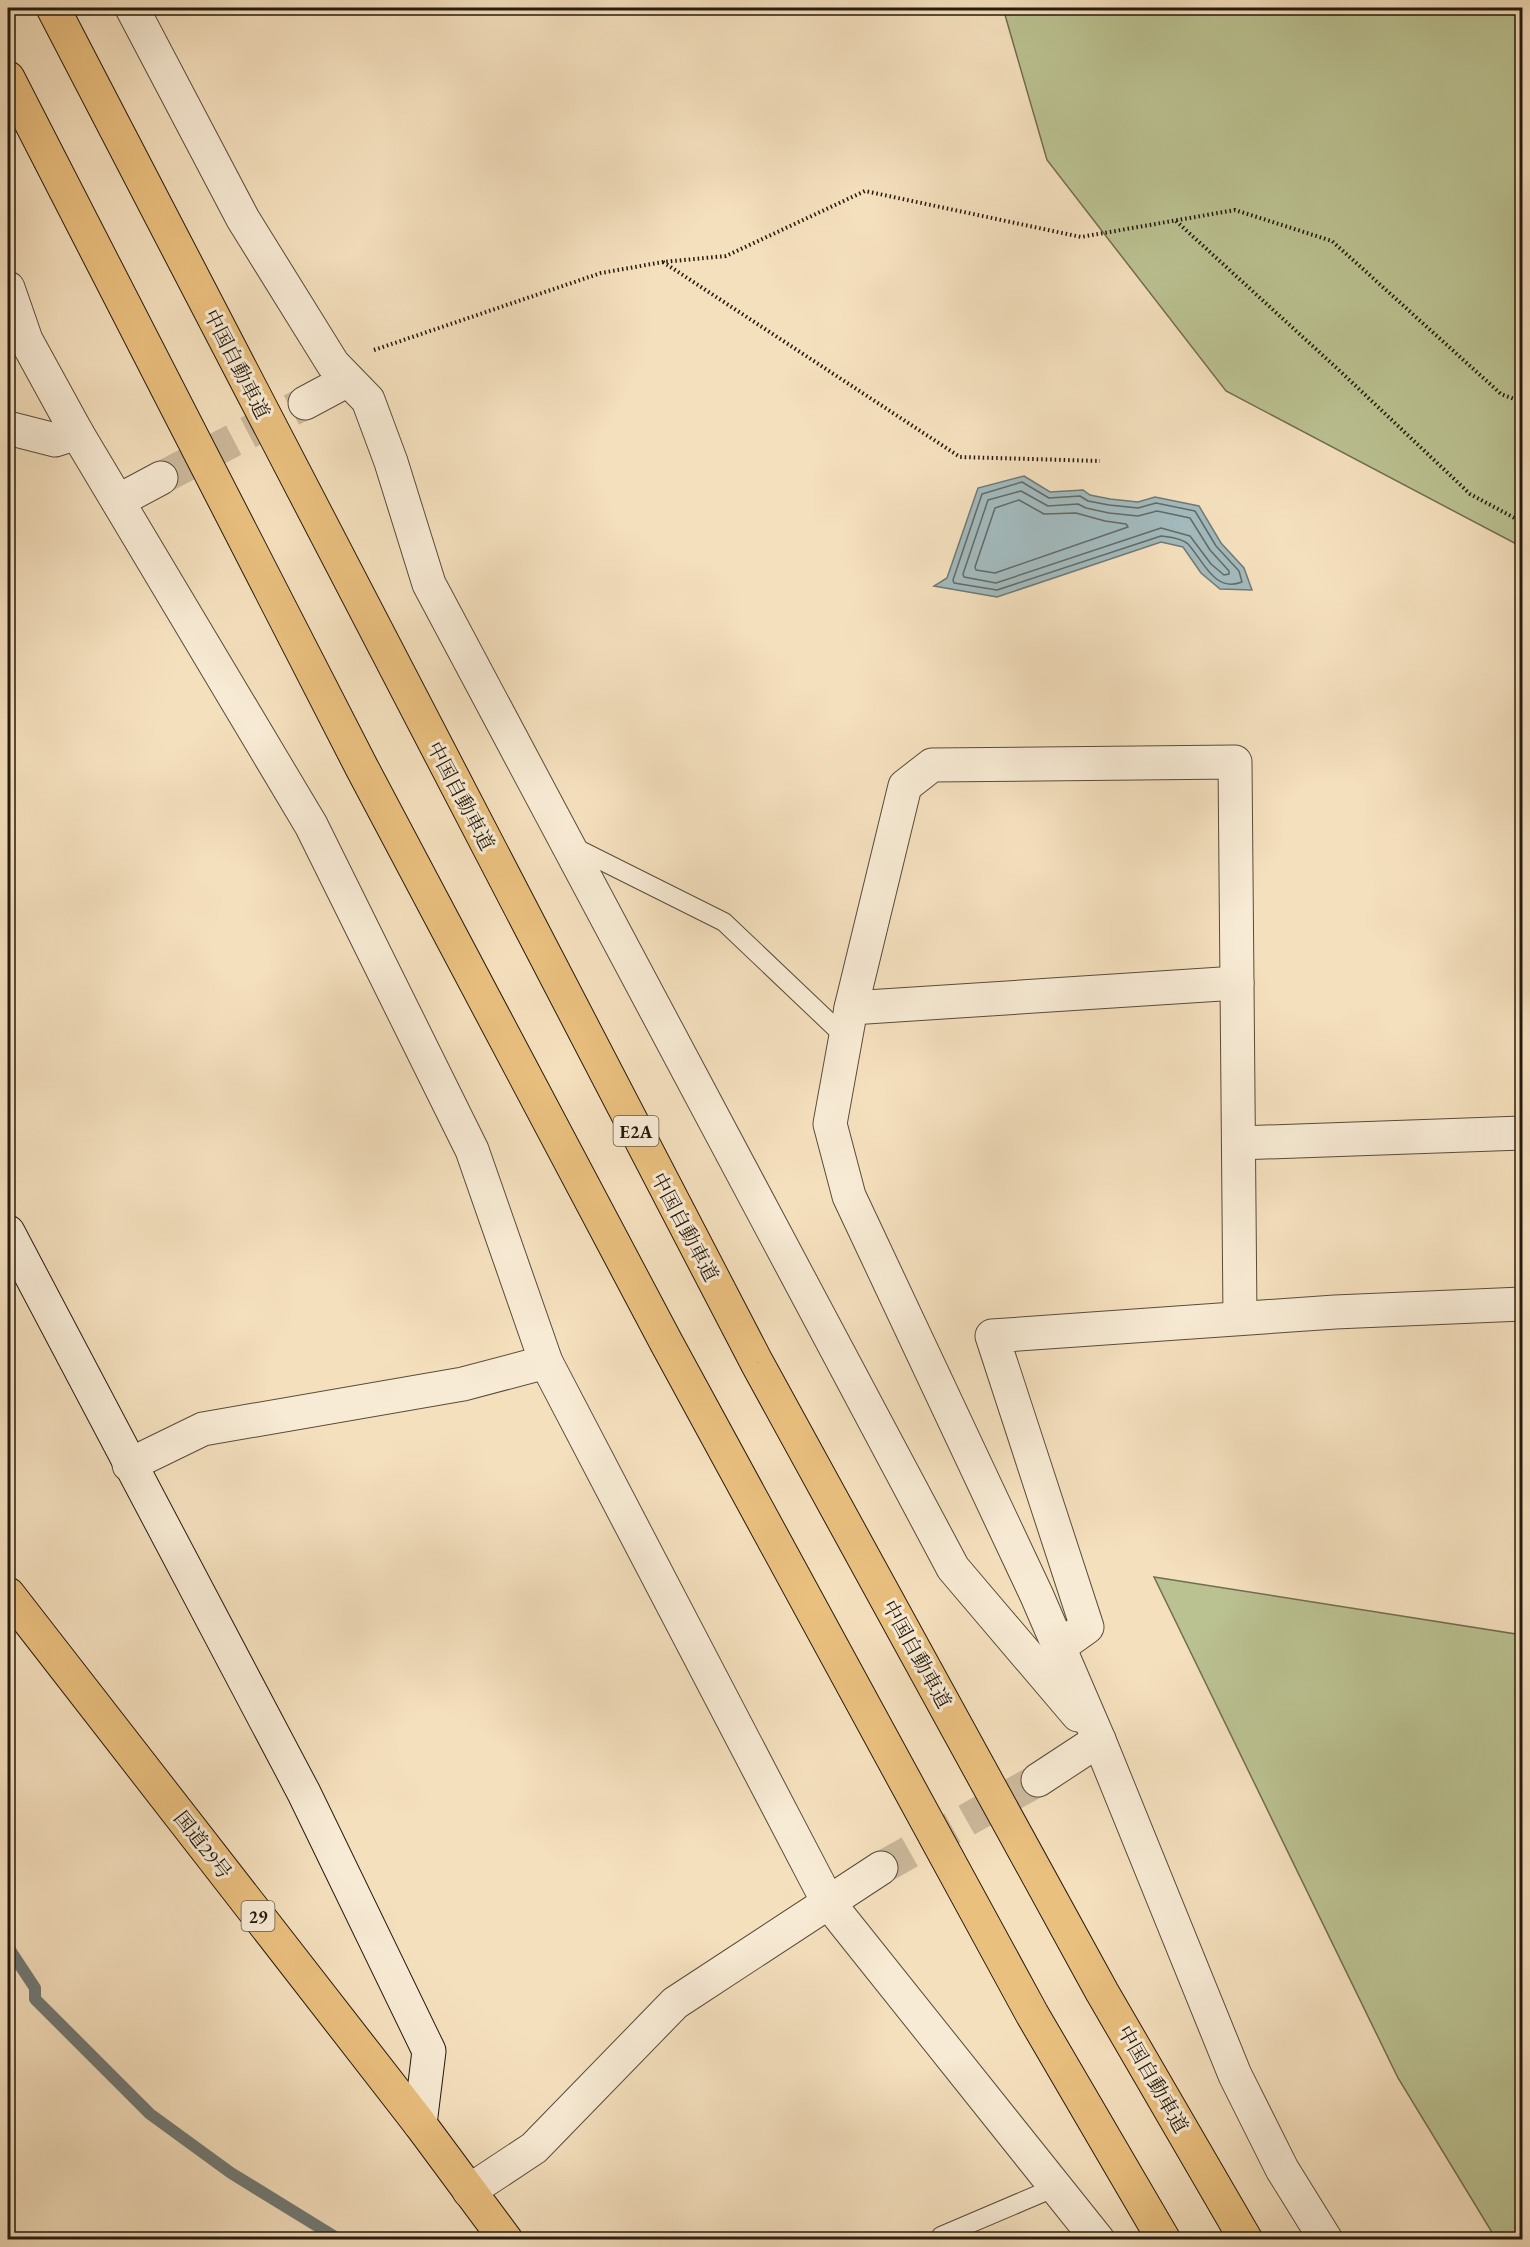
<svg xmlns="http://www.w3.org/2000/svg" width="1530" height="2247" viewBox="0 0 1530 2247" font-family="'EB Garamond','Noto Serif JP',serif">
	<style>
		.green { fill: #bbc292; stroke: #706e50; stroke-width: 1.5 }
		.water { fill: #a2babd; stroke: #707a77; stroke-width: 1.5 }
		.lines { fill: none; stroke-linecap: round; stroke-linejoin: round }
		.shore { stroke: #636a66; stroke-width: 1.5 }
		.stream { stroke: #707a77; stroke-width: 12 }
		.street-tunnel { stroke: #cbb89b; stroke-width: 33; stroke-dasharray: 33 16; stroke-linecap: butt }
		.lane-casing { stroke: #584c3a; stroke-width: 20 }
		.street-casing { stroke: #584c3a; stroke-width: 35 }
		.secondary-casing { stroke: #241a0e; stroke-width: 35 }
		.highway-casing { stroke: #241a0e; stroke-width: 35 }
		.path { stroke: #241a0e; stroke-width: 4; stroke-dasharray: 1.5 3; stroke-linecap: butt }
		.lane { stroke: #f8ebd5; stroke-width: 18 }
		.street { stroke: #f8ebd5; stroke-width: 33 }
		.secondary { stroke: #f8ebd5; stroke-width: 33 }
		.highway { stroke: #eac07f; stroke-width: 33 }
		.labels { text-anchor: middle; dominant-baseline: central; stroke-width: 6; stroke-linejoin: round; paint-order: stroke }
		.shield { fill: #f8ebd5; stroke: #64594a; stroke-width: 1.5 }
		.shield-label { font-size: 18px; font-weight: bold; fill: #241a0e }
		.street-label { font-size: 20px; fill: #241a0e; stroke: #f8ebd5 }
	</style>
	<rect width="100%" height="100%" fill="#f5e0be"/>
	<filter id="stains"><feTurbulence type="fractalNoise" baseFrequency=".00333" numOctaves="4"/><feColorMatrix values="0 0 0 0 .2 0 0 0 0 .09 0 0 0 0 .02 0 0 0 .5 -.17"/></filter>
	<radialGradient id="worn" r=".72"><stop offset=".6" stop-color="#630" stop-opacity="0"/><stop offset="1" stop-color="#630" stop-opacity=".3"/></radialGradient>
	<g class="green">
		<path d="M1003,8H1522V547L1226,391L1047,160Z"/>
		<path d="M1154,1577L1522,1635V2239H1496L1398,2078Z"/>
	</g>
	<path class="water" d="M1024,476L1050,492L1083,490L1090,495L1110,499L1138,502L1155,497L1199,506L1221,543L1244,568L1252,590L1220,589L1201,573L1183,547L1161,542L997,597L934,586L947,578L978,488Z"/>
	<g class="lines">
		<g class="shore">
			<path d="M1022,482L1049,498L1080,496L1088,501L1109,505L1138,508L1156,503L1195,511L1216,546L1239,571L1242,582C1214,593 1203,560 1188,544C1182,538 1169,537 1161,536L997,590L954,583L953,580L982,494Z"/>
			<path d="M1021,491L1048,506L1078,504L1086,508L1109,513L1138,516L1157,511L1190,518L1210,550L1229,571V574L1224,575L1211,564L1190,536L1161,528L996,583L964,577L963,574L988,500Z"/>
			<path d="M1019,500L1044,514L1076,513L1105,521L1126,524L1128,527L995,573L976,570L975,567L995,508Z"/>
		</g>
		<path class="stream" d="M8,1947L35,1988V1999L150,2114L231,2173L340,2240"/>
		<g class="street-tunnel">
			<path d="M161,478L305,403"/>
			<path d="M881,1868L1038,1780"/>
		</g>
		<g class="lane-casing">
			<g id="lane">
				<path d="M572,846L724,922L846,1038"/>
				<path d="M942,2240L941,2236L1056,2187"/>
			</g>
		</g>
		<g class="street-casing">
			<g id="street">
				<path d="M132,8L243,219L333,364L368,400L391,462L429,584L953,1568L1078,1715"/>
				<path d="M8,288L26,340L77,433L311,825L472,1150L546,1362L828,1902L1098,2240"/>
				<path d="M305,403L348,380"/>
				<path d="M8,428L55,440L77,433"/>
				<path d="M118,501L161,478"/>
				<path d="M851,1008L1237,983"/>
				<path d="M1239,1143L1522,1133"/>
				<path d="M1240,1318L1235,762L932,765L905,786L851,1008L830,1124L849,1196L1037,1596L1099,1740L1235,2075L1282,2169L1326,2240"/>
				<path d="M129,1465L203,1429L463,1384L546,1362"/>
				<path d="M1059,1647L1087,1627L992,1336L1335,1312L1522,1304"/>
				<path d="M1038,1780L1099,1740"/>
				<path d="M469,2191L534,2148L675,2003L881,1868"/>
			</g>
		</g>
		<g class="secondary-casing">
			<path id="secondary" d="M8,1232L304,1793L429,2051L420,2124"/>
		</g>
		<g class="highway-casing">
			<g id="highway">
				<path d="M53,8L757,1363L1102,1992L1246,2240"/>
				<path d="M8,78L362,768L666,1342L1032,2014L1164,2240"/>
				<path d="M8,1594L420,2124L506,2240"/>
			</g>
		</g>
		<g class="path">
			<path d="M1176,221L1341,372L1470,494L1522,522"/>
			<path d="M663,262L960,457L1100,461"/>
			<path d="M374,350L601,273L663,262L726,256L865,191L1081,237L1235,210L1332,241L1501,394L1522,402"/>
		</g>
		<use href="#lane" class="lane"/>
		<use href="#street" class="street"/>
		<use href="#secondary" class="secondary"/>
		<use href="#highway" class="highway"/>
	</g>
	<g class="labels">
		<g class="shield">
			<rect x="613.5" y="1116" width="45" height="30" rx="4.5"/>
			<rect x="241.5" y="1901" width="33" height="30" rx="4.5"/>
		</g>
		<g class="shield-label">
			<text x="636" y="1131">E2A</text>
			<text x="258" y="1916">29</text>
		</g>
		<g class="street-label">
			<text transform="translate(237 364) rotate(63)">中国自動車道</text>
			<text transform="translate(461 796) rotate(62)">中国自動車道</text>
			<text transform="translate(685 1227) rotate(62)">中国自動車道</text>
			<text transform="translate(917 1654) rotate(61)">中国自動車道</text>
			<text transform="translate(203 1845) rotate(52)">国道29号</text>
			<text transform="translate(1153 2079) rotate(60)">中国自動車道</text>
		</g>
	</g>
	<rect width="1530" height="2247" fill="none" stroke="#f5e0be" stroke-width="30"/>
	<rect x="9" y="9" width="1512" height="2229" fill="none" stroke="#241a0e" stroke-width="3"/>
	<rect x="15" y="15" width="1500" height="2217" fill="none" stroke="#241a0e" stroke-width="1.5"/>
	<rect width="100%" height="100%" filter="url(#stains)"/>
	<rect width="100%" height="100%" fill="url(#worn)"/>
</svg>
